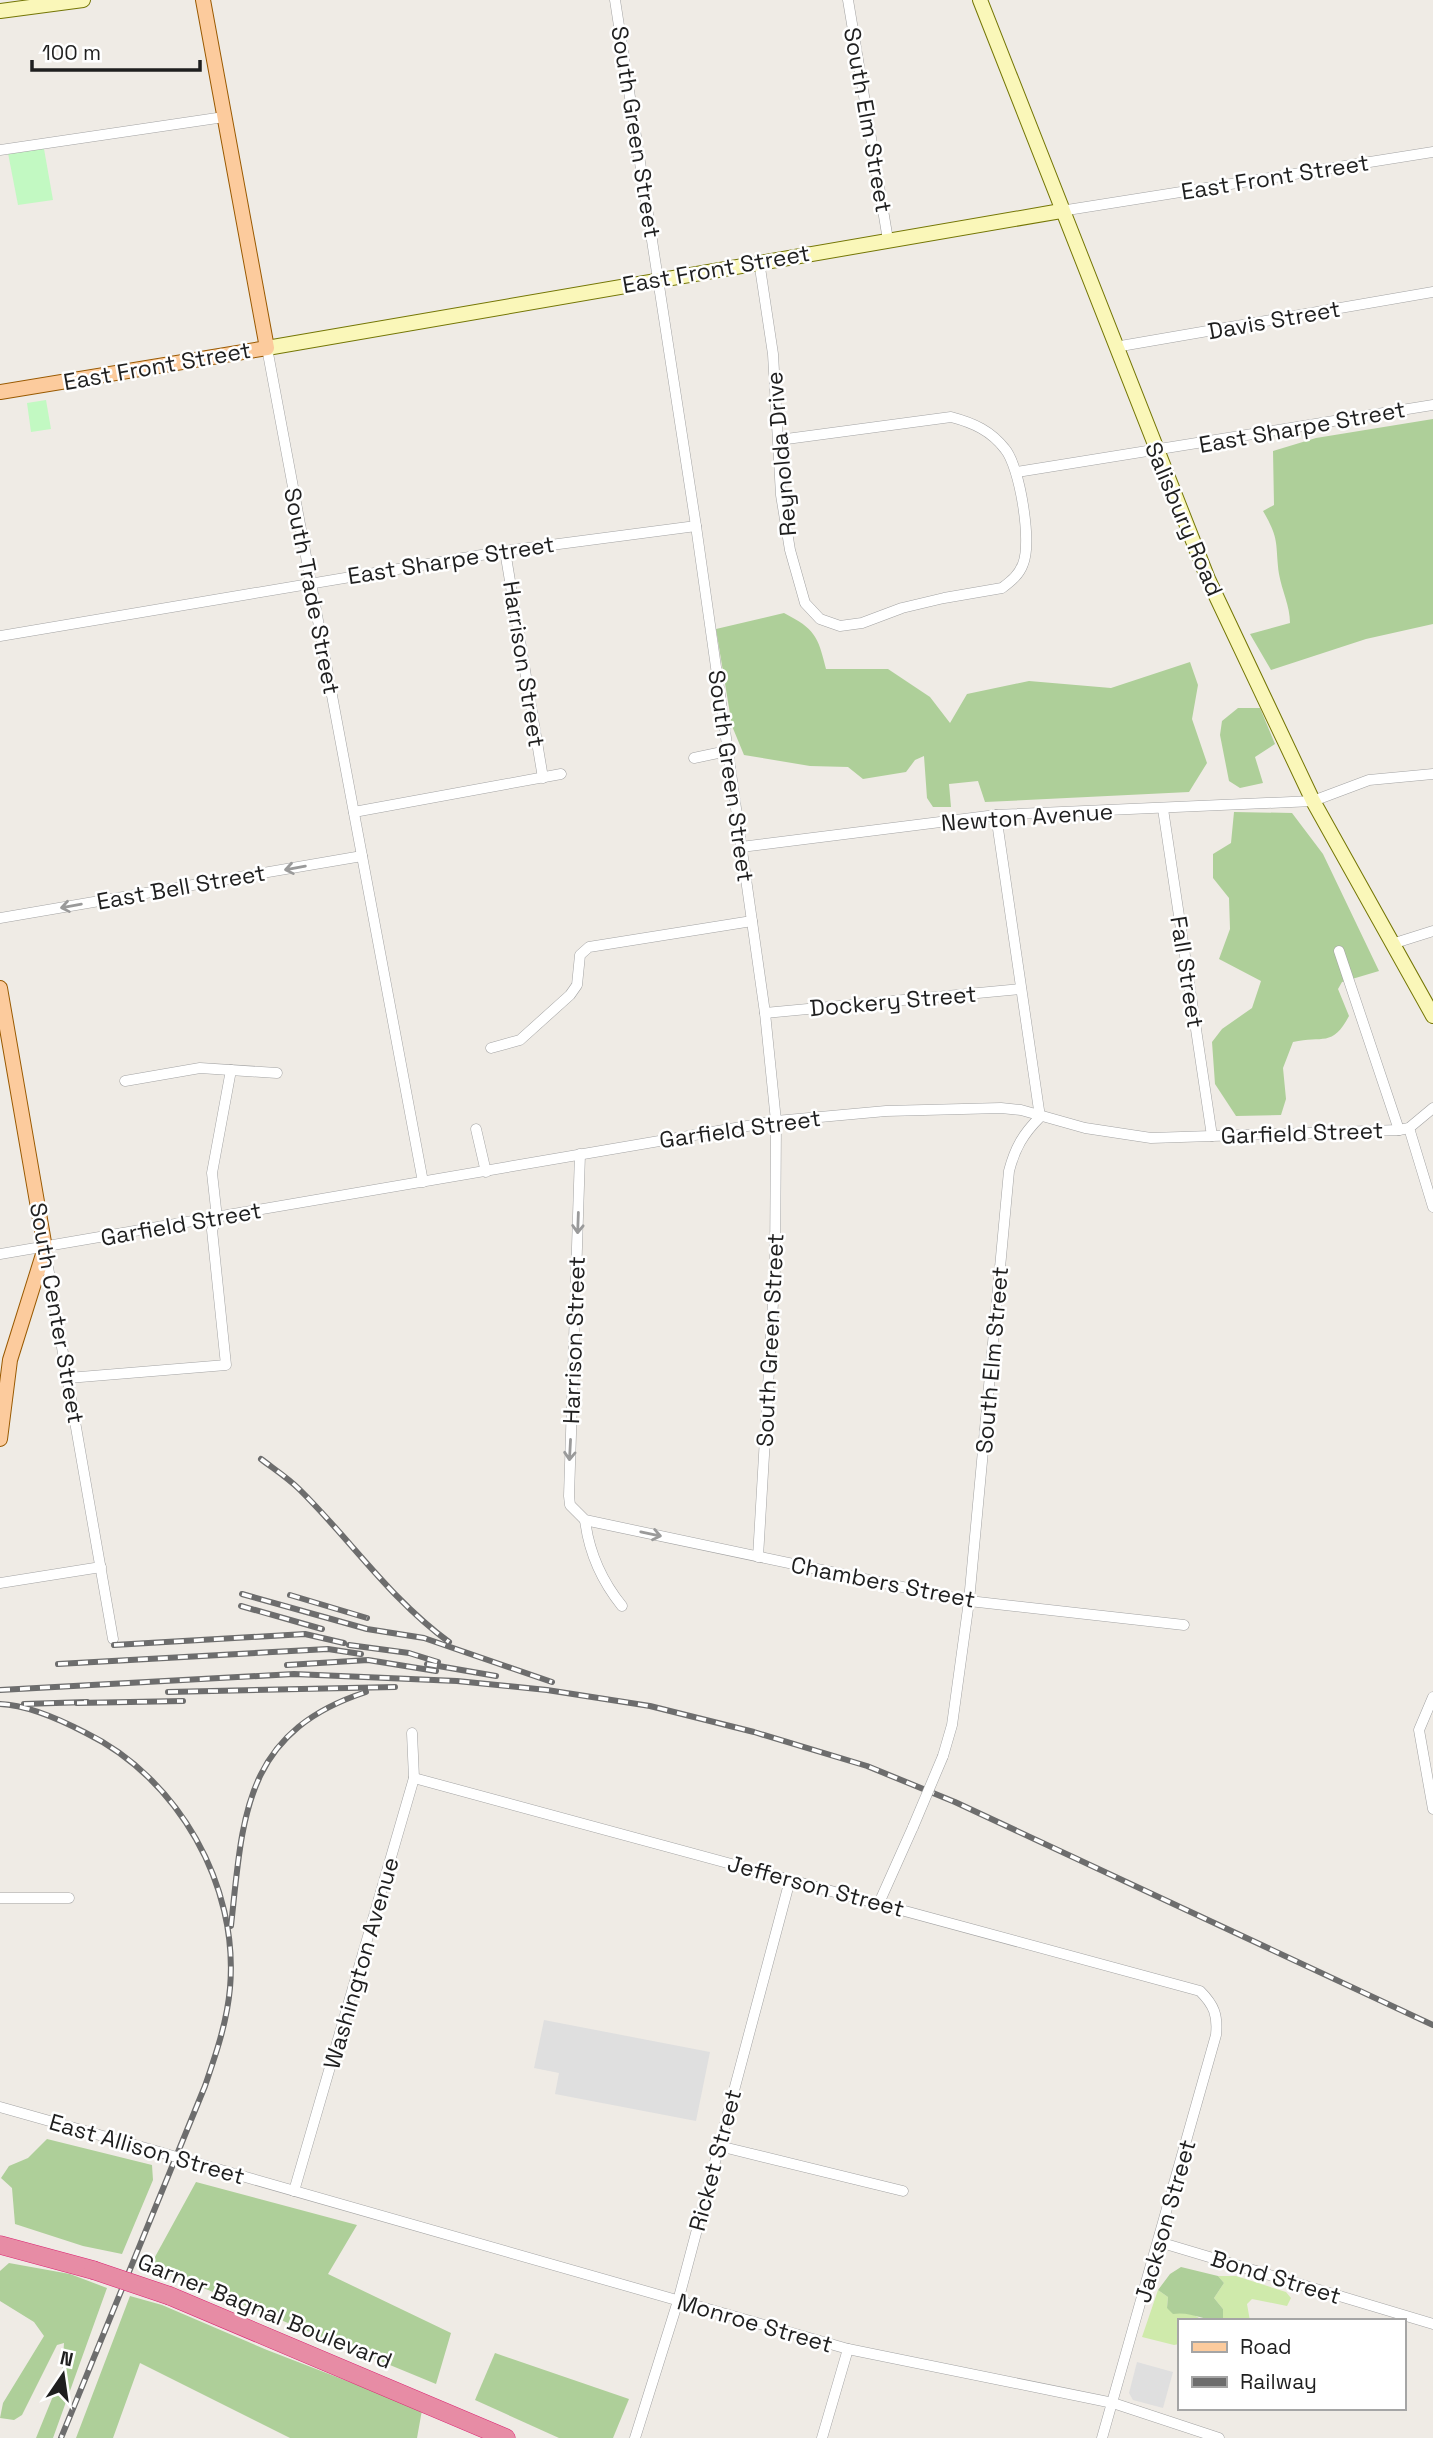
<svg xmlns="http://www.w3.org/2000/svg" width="1433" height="2438" viewBox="0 0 1433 2438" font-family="'Space Grotesk',sans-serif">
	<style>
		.grass { fill: #cfeaab }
		.forest { fill: #aecf99 }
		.park { fill: #c2f9c2 }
		.parking { fill: #dfdfdf }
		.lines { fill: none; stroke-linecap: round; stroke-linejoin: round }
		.street-casing { stroke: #a3a3a3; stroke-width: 11 }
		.secondary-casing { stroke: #747605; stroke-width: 16 }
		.primary-casing { stroke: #995900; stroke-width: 16 }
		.highway-casing { stroke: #db2473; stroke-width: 19 }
		.street { stroke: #fff; stroke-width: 10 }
		.secondary { stroke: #faf7b9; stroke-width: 14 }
		.primary { stroke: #fccb9d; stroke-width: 14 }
		.highway { stroke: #e78ca5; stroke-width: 18 }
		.rail-casing { stroke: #6d6d6d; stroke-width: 6 }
		.rail { stroke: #fff; stroke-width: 3.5; stroke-dasharray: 10; stroke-linecap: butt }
		.street-bridge-casing { stroke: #a3a3a3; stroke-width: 11; stroke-linecap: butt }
		.highway-bridge-casing { stroke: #db2473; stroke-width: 19; stroke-linecap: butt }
		.street-bridge { stroke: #fff; stroke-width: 10 }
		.highway-bridge { stroke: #e78ca5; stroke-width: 18 }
		.oneway { stroke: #9a9a9a }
		.labels { text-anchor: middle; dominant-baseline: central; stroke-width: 5; stroke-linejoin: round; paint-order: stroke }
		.street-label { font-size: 23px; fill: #1f1f1f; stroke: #fff }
	</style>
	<rect width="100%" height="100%" fill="#efebe5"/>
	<g class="grass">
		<path d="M1218,2276H1236L1286,2292L1291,2298L1287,2306L1252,2299L1247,2304L1250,2321H1223V2309L1214,2298L1224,2283Z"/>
		<path d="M1158,2290L1168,2297L1167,2308L1189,2312L1204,2321H1179V2344L1174,2345L1142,2337Z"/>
	</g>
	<g class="forest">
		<path d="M1433,419V624L1366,639L1271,670L1250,634L1290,623C1290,606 1282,591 1279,574C1275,543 1280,540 1263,511L1274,505L1273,451L1316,438Z"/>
		<path d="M784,613C815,629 818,636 826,669H888L930,697L950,723L967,694L1029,681L1111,688L1190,662L1198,685L1192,719L1207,763L1189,792L985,802L978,781L949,784L951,807H933L927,798L924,756L915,760L906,772L863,779L848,767L810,766L744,755L732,726L716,629Z"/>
		<path d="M1238,708H1260L1275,744L1255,757L1263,783L1240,788L1229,781L1220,735L1222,721Z"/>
		<path d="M1234,812L1292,813L1323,854L1379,971L1342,982L1338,989L1349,1016C1332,1048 1323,1035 1293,1042L1283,1068L1286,1099L1281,1115L1236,1116L1215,1084L1212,1042L1222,1029L1252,1008L1261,981L1219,959L1230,929L1229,898L1213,878V854L1231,843Z"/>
		<path d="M47,2139L152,2165L153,2180L122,2254L83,2246L15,2224L12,2188L1,2178L9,2166L28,2158Z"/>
		<path d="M196,2182L357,2225L328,2274L451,2333L436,2384L150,2266Z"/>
		<path d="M9,2263L70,2274L107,2288L53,2438H36L62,2374L64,2343L57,2345L22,2415L14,2420L0,2418L3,2403L44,2336L34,2322L0,2301V2271Z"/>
		<path d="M1181,2267L1218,2276L1224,2283L1214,2298L1223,2309V2321C1204,2321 1191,2311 1173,2314L1167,2308L1168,2297L1158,2290L1170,2274Z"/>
		<path d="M130,2296L162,2305L267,2350L422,2410L417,2438H290L140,2363L113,2438H76Z"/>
		<path d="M495,2353L629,2399L613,2438H559L475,2400Z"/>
	</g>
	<g class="park">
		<path d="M43,143L53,200L18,205L7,148Z"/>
		<path d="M46,400L51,429L31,432L27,403Z"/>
	</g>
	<g class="parking">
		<path d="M544,2020L710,2052L696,2121L555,2094L559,2073L534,2068Z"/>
		<path d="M1137,2362L1173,2372L1163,2408L1133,2400L1129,2393Z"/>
	</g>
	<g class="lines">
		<g class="street-casing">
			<g id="street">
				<path d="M615,0L696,526L765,1013L776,1121L775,1268L758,1557"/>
				<path d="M848,0L888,240"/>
				<path d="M0,150L224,117"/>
				<path d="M1061,211L1433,152"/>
				<path d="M759,261L773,354L781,495L790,550L805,603L820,619L840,626L862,623L902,608L944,598L1002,588C1011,581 1019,575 1023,564C1032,542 1020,467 1005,449C991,431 974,423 951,417L779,440"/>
				<path d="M1115,347L1433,292"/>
				<path d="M267,348L423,1182"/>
				<path d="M1017,472L1433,405"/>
				<path d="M505,551L543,778"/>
				<path d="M0,636L505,551L696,526"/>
				<path d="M694,758L727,751"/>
				<path d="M1163,809L1212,1136"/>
				<path d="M354,812L561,774"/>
				<path d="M741,847L996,815L1313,801L1369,780L1433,774"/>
				<path d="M0,918L362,856"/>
				<path d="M1395,943L1433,931"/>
				<path d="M1339,951L1399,1130"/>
				<path d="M765,1013L1021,989"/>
				<path d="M491,1048L520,1040L570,995L577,985L580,955L589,947L752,921"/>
				<path d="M125,1081L200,1068L277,1073"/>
				<path d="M1409,1128L1433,1207"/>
				<path d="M476,1129L486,1172"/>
				<path d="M580,1154L569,1496L570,1505L585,1520L969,1601L1184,1625"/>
				<path d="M45,1250L113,1639"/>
				<path d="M0,1254L776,1121L886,1111L1001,1108L1021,1110L1085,1128L1151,1138L1399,1130L1409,1128L1433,1108"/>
				<path d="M68,1378L226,1365L212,1230L217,1218L212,1173L231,1070"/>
				<path d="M585,1520C589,1553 601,1580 622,1606"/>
				<path d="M0,1583L101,1567"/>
				<path d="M1433,1697L1419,1730L1433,1809"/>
				<path d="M943,1756L952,1725L969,1601L1009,1171C1015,1148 1023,1134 1040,1117L996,815"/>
				<path d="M414,1778L1200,1991C1214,2005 1218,2015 1216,2035L1102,2438"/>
				<path d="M0,1898H69"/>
				<path d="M879,1903L913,1827"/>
				<path d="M0,2107L149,2149"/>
				<path d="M719,2146L903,2191"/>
				<path d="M207,2166L848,2349L1113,2403L1219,2438"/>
				<path d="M294,2191L414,1778L412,1733"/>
				<path d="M1159,2242L1433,2324"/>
				<path d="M635,2438L678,2301L790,1880"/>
				<path d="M822,2438L848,2349"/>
			</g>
		</g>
		<g class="secondary-casing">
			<g id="secondary">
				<path d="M980,0L1208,579L1313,801L1433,1016"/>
				<path d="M0,11L83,0"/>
				<path d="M267,348L1061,211"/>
			</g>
		</g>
		<g class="primary-casing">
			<g id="primary">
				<path d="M0,392L267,348L203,0"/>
				<path d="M0,988L45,1248L10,1360L0,1439"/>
			</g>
		</g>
		<g class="highway-casing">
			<g id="highway">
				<path d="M0,2245L93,2270"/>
				<path d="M170,2296L506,2438"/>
			</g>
		</g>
		<use href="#street" class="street"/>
		<use href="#secondary" class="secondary"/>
		<use href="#primary" class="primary"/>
		<use href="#highway" class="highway"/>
		<g class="rail-casing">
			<g id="rail">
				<path d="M261,1459C274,1469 288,1478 299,1489C351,1540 389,1598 449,1642"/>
				<path d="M242,1594L367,1629L424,1638L552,1682"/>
				<path d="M290,1595L367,1618"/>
				<path d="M241,1606L322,1629"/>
				<path d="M114,1645L305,1634L344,1643"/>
				<path d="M349,1645L409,1653L438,1662"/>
				<path d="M58,1664L328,1649L361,1654"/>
				<path d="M427,1664L496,1676"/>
				<path d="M287,1665L368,1660L436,1671"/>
				<path d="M0,1690L294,1674L457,1681L547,1690L650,1706L754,1732L867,1766L955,1802L1433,2025"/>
				<path d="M168,1692L395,1687"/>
				<path d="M77,1703L183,1701"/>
				<path d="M0,1704C28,1705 61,1720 86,1733C178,1778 239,1885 230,1988C227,2022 216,2054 205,2086L61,2438"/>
				<path d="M24,1704L87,1702"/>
				<path d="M231,1926C243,1817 243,1732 366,1692"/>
			</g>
		</g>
		<use href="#rail" class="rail"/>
		<g class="street-bridge-casing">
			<g id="street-bridge">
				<path d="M913,1827L943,1756"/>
				<path d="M149,2149L207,2166"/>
			</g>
		</g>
		<g class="highway-bridge-casing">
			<path id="highway-bridge" d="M93,2270L170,2296"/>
		</g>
		<use href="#street-bridge" class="street-bridge"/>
		<use href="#highway-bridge" class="highway-bridge"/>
	</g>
	<defs><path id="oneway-shaft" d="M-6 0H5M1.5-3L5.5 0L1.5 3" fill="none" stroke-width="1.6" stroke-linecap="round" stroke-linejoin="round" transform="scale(1.75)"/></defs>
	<g class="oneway">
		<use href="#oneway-shaft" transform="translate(295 868) rotate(170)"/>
		<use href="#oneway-shaft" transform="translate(71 906) rotate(170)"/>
		<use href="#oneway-shaft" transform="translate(578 1223) rotate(92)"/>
		<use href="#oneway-shaft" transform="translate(570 1450) rotate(93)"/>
		<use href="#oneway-shaft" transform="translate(651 1534) rotate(12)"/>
	</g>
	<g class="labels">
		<g class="street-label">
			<text transform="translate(868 120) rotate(80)">South Elm Street</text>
			<text transform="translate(636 132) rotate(81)">South Green Street</text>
			<text transform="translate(1275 177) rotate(-9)">East Front Street</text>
			<text transform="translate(716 269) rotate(-10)">East Front Street</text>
			<text transform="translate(1274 320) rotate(-10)">Davis Street</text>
			<text transform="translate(157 366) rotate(-10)">East Front Street</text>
			<text transform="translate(1302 427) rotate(-10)">East Sharpe Street</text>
			<text transform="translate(781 454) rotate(-95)">Reynolda Drive</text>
			<text transform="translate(1184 519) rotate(67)">Salisbury Road</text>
			<text transform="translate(451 560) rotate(-9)">East Sharpe Street</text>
			<text transform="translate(312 591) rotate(79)">South Trade Street</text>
			<text transform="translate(524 664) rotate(81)">Harrison Street</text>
			<text transform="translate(731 776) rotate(82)">South Green Street</text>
			<text transform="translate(1027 817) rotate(-4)">Newton Avenue</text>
			<text transform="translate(181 887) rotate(-10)">East Bell Street</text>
			<text transform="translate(1187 972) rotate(81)">Fall Street</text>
			<text transform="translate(893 1001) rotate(-5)">Dockery Street</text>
			<text transform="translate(740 1129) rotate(-8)">Garfield Street</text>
			<text transform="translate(1302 1133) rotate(-2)">Garfield Street</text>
			<text transform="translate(181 1224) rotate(-10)">Garfield Street</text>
			<text transform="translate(57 1313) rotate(80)">South Center Street</text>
			<text transform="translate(574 1340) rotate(-88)">Harrison Street</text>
			<text transform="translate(770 1340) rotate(-87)">South Green Street</text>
			<text transform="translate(992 1360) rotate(-85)">South Elm Street</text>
			<text transform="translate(883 1582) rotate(11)">Chambers Street</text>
			<text transform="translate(816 1886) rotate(15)">Jefferson Street</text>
			<text transform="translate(361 1963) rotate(-74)">Washington Avenue</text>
			<text transform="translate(147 2149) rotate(16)">East Allison Street</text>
			<text transform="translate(715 2160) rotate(-75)">Ricket Street</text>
			<text transform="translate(1165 2221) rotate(-74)">Jackson Street</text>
			<text transform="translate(1276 2277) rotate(17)">Bond Street</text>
			<text transform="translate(265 2311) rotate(22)">Garner Bagnal Boulevard</text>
			<text transform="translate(755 2323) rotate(16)">Monroe Street</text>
		</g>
	</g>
	<rect x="1178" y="2319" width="228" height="91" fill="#ffffff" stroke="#a5a5a5" stroke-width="2"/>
	<rect x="1192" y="2342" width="35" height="10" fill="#fccb9d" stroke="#a5a5a5" stroke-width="2"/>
	<text x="1240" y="2354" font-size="21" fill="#1f1f1f">Road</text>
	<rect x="1192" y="2377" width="35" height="10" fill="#6d6d6d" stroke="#a5a5a5" stroke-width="2"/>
	<text x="1240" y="2389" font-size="21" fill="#1f1f1f">Railway</text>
	<g transform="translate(63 2375) rotate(13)" stroke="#ffffff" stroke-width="5" paint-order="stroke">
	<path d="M0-5L12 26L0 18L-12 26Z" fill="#1f1f1f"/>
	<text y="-10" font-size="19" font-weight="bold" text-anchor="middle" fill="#1f1f1f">N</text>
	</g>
	<path d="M32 60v10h168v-10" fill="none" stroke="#1f1f1f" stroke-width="3.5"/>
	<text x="42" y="60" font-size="21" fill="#1f1f1f" stroke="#ffffff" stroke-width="5" paint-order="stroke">100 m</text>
</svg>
